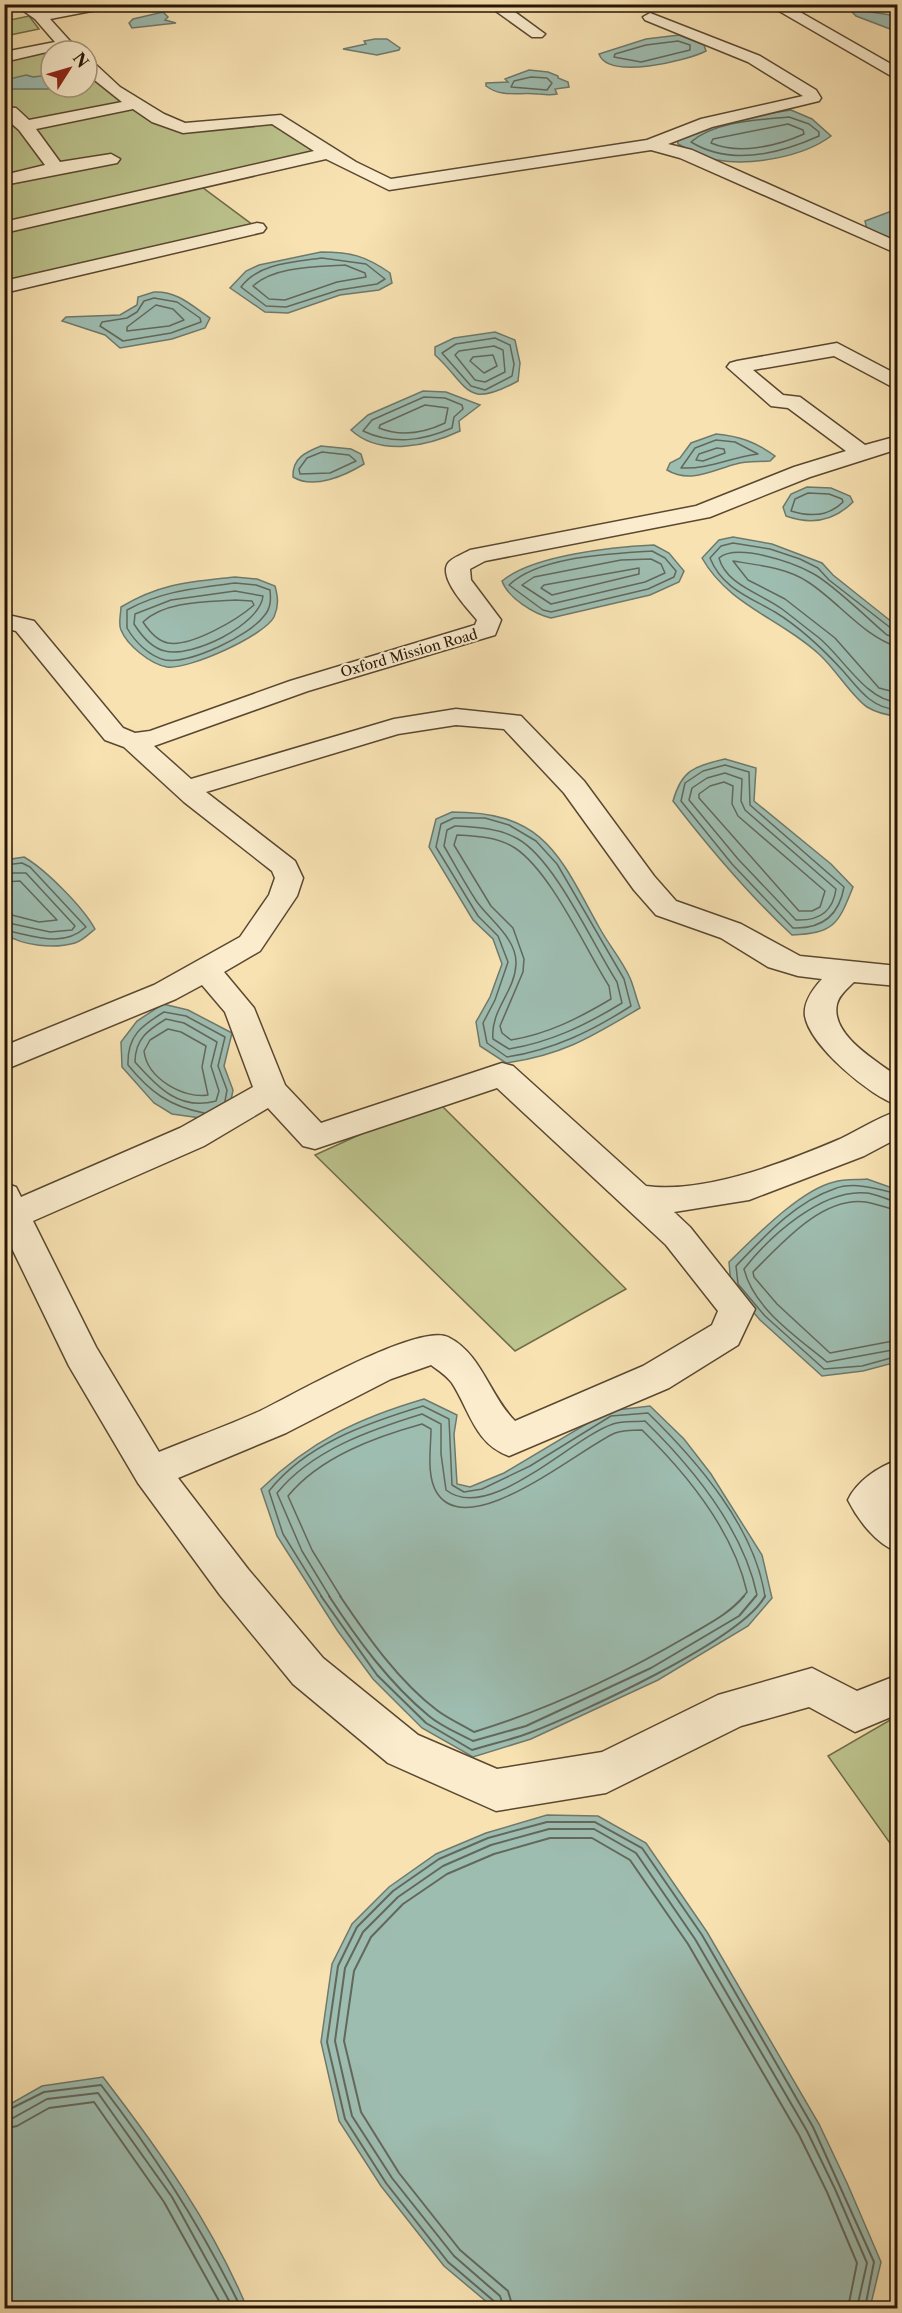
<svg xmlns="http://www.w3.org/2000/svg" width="902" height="2313" viewBox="0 0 902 2313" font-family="'Libre Caslon Text',serif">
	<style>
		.green { fill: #bcc38d; stroke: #716c49; stroke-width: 1.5 }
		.water { fill: #9ebdb1; stroke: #6e796c; stroke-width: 1.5 }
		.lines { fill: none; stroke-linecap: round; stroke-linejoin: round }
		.shore-far1 { stroke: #62685b; stroke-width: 1.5 }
		.shore { stroke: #62685b; stroke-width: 2 }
		.minor-casing { stroke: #5a4830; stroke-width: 3 }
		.minor { fill: #faeccd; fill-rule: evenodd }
		.labels { text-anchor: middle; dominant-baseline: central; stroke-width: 4.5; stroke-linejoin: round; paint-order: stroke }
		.far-street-label { font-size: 14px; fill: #261405; stroke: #faeccd }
	</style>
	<rect width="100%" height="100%" fill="#f8e2b2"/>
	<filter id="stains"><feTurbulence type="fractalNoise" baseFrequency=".00333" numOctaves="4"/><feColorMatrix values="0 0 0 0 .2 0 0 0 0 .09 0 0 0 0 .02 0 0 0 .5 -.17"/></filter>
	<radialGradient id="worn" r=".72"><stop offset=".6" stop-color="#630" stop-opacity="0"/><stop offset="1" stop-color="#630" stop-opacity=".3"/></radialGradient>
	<g class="green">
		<path d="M29,16L39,29L5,36V21Z"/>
		<path d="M51,51V87H87V63L136,104L183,128L275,119L328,153L198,184L257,228L5,288V57Z"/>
		<path d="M436,1100L626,1289L515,1351L315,1155Z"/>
		<path d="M897,1716V1853L828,1756Z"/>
	</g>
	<g class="water">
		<path d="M858,10L897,16V27L890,29L856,16L851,11Z"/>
		<path d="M163,12L168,17L165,20L176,23L132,28L129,23L133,19Z"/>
		<path d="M679,35L704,45L706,51C687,61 608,80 599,54L646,39Z"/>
		<path d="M375,39H387L400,48L399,50L377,55L343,49L366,44L364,41Z"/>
		<path d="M529,70L548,72L558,76V78L568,82L569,87L555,89L557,94C549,96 546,94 538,94C518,92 502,98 486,86V83L508,82L505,79Z"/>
		<path d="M26,75L33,77L49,75L51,87H56L55,89H5V80Z"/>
		<path d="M791,110L812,119L831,136C803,157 751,166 717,160C703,158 690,150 678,144L677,139C714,123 751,116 791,110Z"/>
		<path d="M897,209V240L867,230L865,221Z"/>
		<path d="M321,252C351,252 366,256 390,273L392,283L379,290L340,295L288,313L265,312L230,288L246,271L259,265Z"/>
		<path d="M154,292C177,291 191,305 210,318L205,328L172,339L120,348L105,335L62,321L66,317L120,315L137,305L138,297Z"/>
		<path d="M495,332L515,340L520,363L518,381C465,410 470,387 435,355V347L454,338Z"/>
		<path d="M423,391L446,392L480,405L459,421L460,431C428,446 380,457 351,430L368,415Z"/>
		<path d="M716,434C739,436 756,442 775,456L770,461C759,462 746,461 736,464C713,470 690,484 667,470L670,463L680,458L691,443Z"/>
		<path d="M321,446L351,449L361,454L364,464C346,475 314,490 293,477C292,458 306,452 321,446Z"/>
		<path d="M807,487L831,488L850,496L853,502C834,521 811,525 786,516L783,507L791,494Z"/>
		<path d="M733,537L772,544L822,563L833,575L897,626V716C886,715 877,713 867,707C854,699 835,669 821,656C782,619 729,606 702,558L719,540Z"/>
		<path d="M654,545L669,553L684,571L679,582L650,595L551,618C534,614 508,598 502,581C533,555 613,547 654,545Z"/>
		<path d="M235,577L257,579L275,586C278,597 279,606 274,617C264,636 188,670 167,667C150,664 127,645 121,630C118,624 121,613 121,607C161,583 190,582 235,577Z"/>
		<path d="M725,759L756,768L754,801L831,864L853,887C838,925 834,933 792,935C748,894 710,849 673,801C682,769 694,767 725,759Z"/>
		<path d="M452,812C545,812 559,855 599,927C608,944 622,960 630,978C634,987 636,998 640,1008C591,1037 563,1055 506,1063L480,1046L476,1022L490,997L502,964L493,939L473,920L429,847L436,819Z"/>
		<path d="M24,857C45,869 83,907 95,929C89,934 82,941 75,943C54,949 23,946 5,934V860Z"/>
		<path d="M163,1004L188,1010L232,1033L224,1066L233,1090L229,1111L208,1119L172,1114L154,1103L122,1067L121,1042L137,1021Z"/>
		<path d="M867,1179L898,1190L897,1362L863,1371L822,1376L760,1320L731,1286L729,1262C754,1238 800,1190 834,1182C844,1179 857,1180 867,1179Z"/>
		<path d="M424,1399L457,1415L454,1434L457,1484L470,1487L504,1473L608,1411L650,1406L684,1439L711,1474L762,1555L772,1598L748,1626L658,1680L531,1739L473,1757L422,1728L373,1679L337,1630L277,1536L261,1489C310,1441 359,1418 424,1399Z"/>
		<path d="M547,1815L598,1816L646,1843L707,1932L819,2124L847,2183L881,2262L870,2308H494L444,2266L381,2186L339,2121L321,2042L332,1964L352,1924L389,1887L436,1854L486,1833Z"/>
		<path d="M103,2077C159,2150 212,2224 247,2308H8L4,2292L5,2107L42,2086Z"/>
	</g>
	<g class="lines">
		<g class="shore-far1">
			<path d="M678,41L690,45V50L641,62L614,57L615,54L646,45Z"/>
			<path d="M531,77L547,78L552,83L547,90L511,87L514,81Z"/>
			<path d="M789,117L809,124L819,132V136C779,154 730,166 691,142C715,121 759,120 789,117Z"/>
			<path d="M788,124L803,130L804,134C777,146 739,155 711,143L713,139Z"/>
			<path d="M322,258L366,264L385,279L377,284L339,290L286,307L266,306L241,287C258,263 295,262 322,258Z"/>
			<path d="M345,265L365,273L366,277L337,282L285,300L269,299L253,286C274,266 317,267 345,265Z"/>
			<path d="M154,298L177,302L200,318L201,322L171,333L123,341L100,326L102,322L127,318L137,312L144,301Z"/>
			<path d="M156,305L173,309L184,320L169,326L127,331V327Z"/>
			<path d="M495,338L510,345L514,364L512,376L485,390L471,386L442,353L456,344Z"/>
			<path d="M494,346L503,350L505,372L485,382L475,380L455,355L459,351Z"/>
			<path d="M493,355L497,366L484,373L470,361L473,357Z"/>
			<path d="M424,397L445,398L462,405L463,409L454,417L452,428C422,441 393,445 363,431L372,420Z"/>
			<path d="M425,405L448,408L445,423C424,433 401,437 379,428L380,425Z"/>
			<path d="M716,440L735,442L758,454C728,458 711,469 681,468L695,448Z"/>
			<path d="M717,448L724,449L725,453L703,461L696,460L699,454Z"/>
			<path d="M322,452L349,455L356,461L330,473L300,474L299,469L307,458Z"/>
			<path d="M808,493L829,494L842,499L843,502C828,517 810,517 791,511L795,499Z"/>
			<path d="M652,551L665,558L676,571L674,577L648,589L551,612L543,610L509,585C540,556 611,554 652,551Z"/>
			<path d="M651,559L661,564L665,573L645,582L551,604L522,585L534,577L621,560Z"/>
			<path d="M639,568V574L552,595L541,588L544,585Z"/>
			<path d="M235,583L256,585L270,590C271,600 271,608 264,616C249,636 190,664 165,660C149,656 135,642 127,628V610C161,591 197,588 235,583Z"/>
			<path d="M235,591L263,596C260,625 192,658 165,651C151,648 141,635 134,624L135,614L171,600Z"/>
			<path d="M235,600L252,601L254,605C237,620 191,647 168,643C157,641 149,631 143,622C165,601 206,602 235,600Z"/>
			<path d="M898,630L892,629L829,580L818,568L800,559L770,549L733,543L721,546L710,558C722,588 749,597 775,612C801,628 824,650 844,672C860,691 872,708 898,710"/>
			<path d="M898,638L887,635C868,619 832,583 812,573C792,562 737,543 719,558C726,585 762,594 782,609C794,618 806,628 818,637C842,656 867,702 898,702"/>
			<path d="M898,647C863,636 839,602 808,582C787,568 758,565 733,561L748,580L785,599L835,638L879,688L898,693"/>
			<path d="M725,765L749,772L750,805L844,887C839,916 822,929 793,928L732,864L681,801L685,783L703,771Z"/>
			<path d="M725,773L742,779L741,801L745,810L836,889C833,912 818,921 796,920L738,859L689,800L692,788L707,778Z"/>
			<path d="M724,782L733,786L732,804L738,816L825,891L820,907L812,911H799L699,798V794L710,786Z"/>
			<path d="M454,818H485L509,825L536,841L557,864L624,979L631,1006C592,1031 553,1050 507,1057L487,1043L483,1023L495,1000L508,962L498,936L478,916L436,847L441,824Z"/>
			<path d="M455,826C476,827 499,828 518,839C555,860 592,943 617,982L622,1003C586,1025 551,1042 509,1049L493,1039C490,1010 515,992 516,964C517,939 491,921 477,902C465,884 455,865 444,846L447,830Z"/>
			<path d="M457,835C477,836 498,837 515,848C551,872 585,948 609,986L611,999C579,1018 548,1034 511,1040L502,1033L500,1026L523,972L524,959L513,928L491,906L454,845Z"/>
			<path d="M4,865L22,863L30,867L86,927C62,949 32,935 4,930"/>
			<path d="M4,873H26L75,926L72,930L50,932L4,922"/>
			<path d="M4,882L20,881L57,920L39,922L4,913"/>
			<path d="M166,1019L184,1023L217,1042L211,1066L219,1091L216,1101C180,1111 158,1088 135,1062C135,1039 148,1030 166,1019Z"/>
			<path d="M168,1029L181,1032L206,1046L202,1067L208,1095C183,1099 147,1078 144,1051L150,1040Z"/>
			<path d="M204,1113C169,1106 150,1092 128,1065C127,1036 141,1026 164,1012L186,1016L225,1037L218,1066L227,1090L225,1101"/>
			<path d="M898,1194C878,1189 854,1181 834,1189C795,1202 764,1237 736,1266L738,1284L765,1316L824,1369L862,1366L898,1356"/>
			<path d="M898,1202C887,1200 877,1194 867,1193C822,1188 769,1237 744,1269C754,1309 797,1337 827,1362L898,1349"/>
			<path d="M898,1211C888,1208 877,1204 866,1202C822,1196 781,1244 753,1272L754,1277L777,1304L830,1353L898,1340"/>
			<path d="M322,1597L283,1534L269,1491C306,1444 367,1423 423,1406L449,1419L452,1485L464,1492L482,1489L530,1466L611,1416L648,1413C697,1461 755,1527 765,1597"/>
			<path d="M330,1597L302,1551L277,1493C312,1450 370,1430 422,1414L441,1424V1454L446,1490C489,1524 571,1438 613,1424C622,1421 635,1422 645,1421C693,1468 743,1528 757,1595L755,1597"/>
			<path d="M341,1597L312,1550L288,1496C320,1457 375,1437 422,1424L431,1429C431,1447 426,1476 437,1493C469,1543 579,1449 615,1433C623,1430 633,1430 642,1430C687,1474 733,1530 747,1592L743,1597"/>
		</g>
		<g class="shore">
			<path d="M321,1596L377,1675L426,1723L472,1750C491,1744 511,1740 529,1733C579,1714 743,1639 765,1596"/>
			<path d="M329,1596C357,1639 389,1683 429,1716C442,1727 458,1733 473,1741L526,1726L651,1668L739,1616L756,1596"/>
			<path d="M340,1596C367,1636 399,1682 438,1711C449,1719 462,1725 474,1732C549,1709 621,1675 688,1636C708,1624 729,1614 744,1596"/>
			<path d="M4,2112L44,2092L101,2085C155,2155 202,2228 241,2308"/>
			<path d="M4,2120L13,2118L47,2099L98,2093L172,2197L233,2308"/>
			<path d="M4,2129L17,2126L49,2108L94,2102L164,2202L223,2308"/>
			<path d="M497,2308L495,2302L448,2262L386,2183L345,2119L327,2042L338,1966L357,1927L393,1891L439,1859L488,1838L547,1822H595L642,1848L702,1935L813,2127L874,2262L865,2308"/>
			<path d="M504,2308L500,2296L454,2256L392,2178L352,2116L335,2041L345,1968L363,1932L398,1897L443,1866L491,1845L549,1829H594L636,1853L695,1939L807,2131L835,2189L867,2263L857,2308"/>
			<path d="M513,2308L508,2291L460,2250L399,2173L361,2112L344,2041L354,1971L371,1937L403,1904L447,1874L494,1854L550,1838H592L630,1860L688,1944L799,2135L827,2192L857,2263L848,2308"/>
		</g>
		<g class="minor-casing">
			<g id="minor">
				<path d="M20,4H34L43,11L79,4H114L107,8L50,19L79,51H51L4,62V52L55,42L35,19L21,9Z"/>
				<path d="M486,4H504L545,34L542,37H532Z"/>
				<path d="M767,4H786L898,68V80Z"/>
				<path d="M650,13L760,56L816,90L821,98L819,101L712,127L668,144L692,150L898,242V254L680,158L651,150L389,190L326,159L4,233V222L314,151L272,124L183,133L152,122L133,109L36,129L60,162L111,154L120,159L117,163L4,185V175L45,165L19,130L4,117V107L16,108L29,120L122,102L87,74V60L93,62L120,87L164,114L185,123L281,115L356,162L391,179L647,140L701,119L803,96L748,62L645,20L643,17Z"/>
				<path d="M257,223L263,224L266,228L263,232L4,293V281Z"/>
				<path d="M837,343L898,375V390L834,356L753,370L783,395L800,397L865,445L898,436V449L810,477L710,517L485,561L470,569L471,580L501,620L495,635L308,691L154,746L191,779L394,719L456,709L521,716L584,781L654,876L676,901L741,924L800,956L898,966V986L854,982C848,988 839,995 837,1004C830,1035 877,1061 898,1077V1105C871,1097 810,1046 805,1016C803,1002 813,989 822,979L798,976L768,967L721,938L656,915L634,890L564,793L504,729L456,725L398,734L206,792L295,861L303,878L297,896L260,951L224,972L254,1008L285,1085L321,1123L502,1063L513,1066L646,1186C705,1194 786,1162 840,1139C859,1130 877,1118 898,1111V1138L864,1156L749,1200L674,1212L690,1227L755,1309L738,1345L669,1388L509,1456C475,1444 470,1411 452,1383C447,1376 438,1370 431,1365L391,1379L286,1433L178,1478L248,1569L323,1658L418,1735L497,1769L602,1752L718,1695L812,1668L857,1691L898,1675V1714L855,1732L809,1707L741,1726L606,1793L496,1811L388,1763L293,1684L220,1595L138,1483L69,1366L4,1232V1183L16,1187L21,1197L180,1128L253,1087L225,1012L202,985L176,999L4,1070V1046L154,985L240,937L269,895L275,878L272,871L184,802L124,747L105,740L16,631L4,628V614L34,621L123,728L135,733L150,731L290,681L475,625L477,620C468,609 436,576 449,562C454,557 463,554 470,550L696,506L794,467L846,451L788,408L771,406L727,367L730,363L737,361ZM497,1088L666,1245L718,1311L712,1325L643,1366L515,1421C489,1395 482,1354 448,1337C418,1323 293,1395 260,1411C227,1426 193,1438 159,1452L96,1347L33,1221L204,1146L268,1108L303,1146L315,1149Z"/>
				<path d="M898,1460V1498L893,1502L898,1507V1552C876,1544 858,1520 848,1500C857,1481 878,1467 898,1460Z"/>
			</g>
		</g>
		<use href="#minor" class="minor"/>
	</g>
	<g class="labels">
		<g class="far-street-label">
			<text transform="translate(409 653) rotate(-16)">Oxford Mission Road</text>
		</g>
	</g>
	<rect width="902" height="2313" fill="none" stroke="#f8e2b2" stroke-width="24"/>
	<rect x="6" y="6" width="890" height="2301" fill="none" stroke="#261405" stroke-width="3"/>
	<rect x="12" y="12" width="878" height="2289" fill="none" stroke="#261405" stroke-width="1.5"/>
	<g transform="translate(69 69) rotate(53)"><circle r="28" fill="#faeccd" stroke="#a5967d" stroke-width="1.5"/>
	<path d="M0-4.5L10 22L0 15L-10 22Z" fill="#8f2418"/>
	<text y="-9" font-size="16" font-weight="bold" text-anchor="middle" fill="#261405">N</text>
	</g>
	<rect width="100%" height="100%" filter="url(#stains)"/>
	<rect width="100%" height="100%" fill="url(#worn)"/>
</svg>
